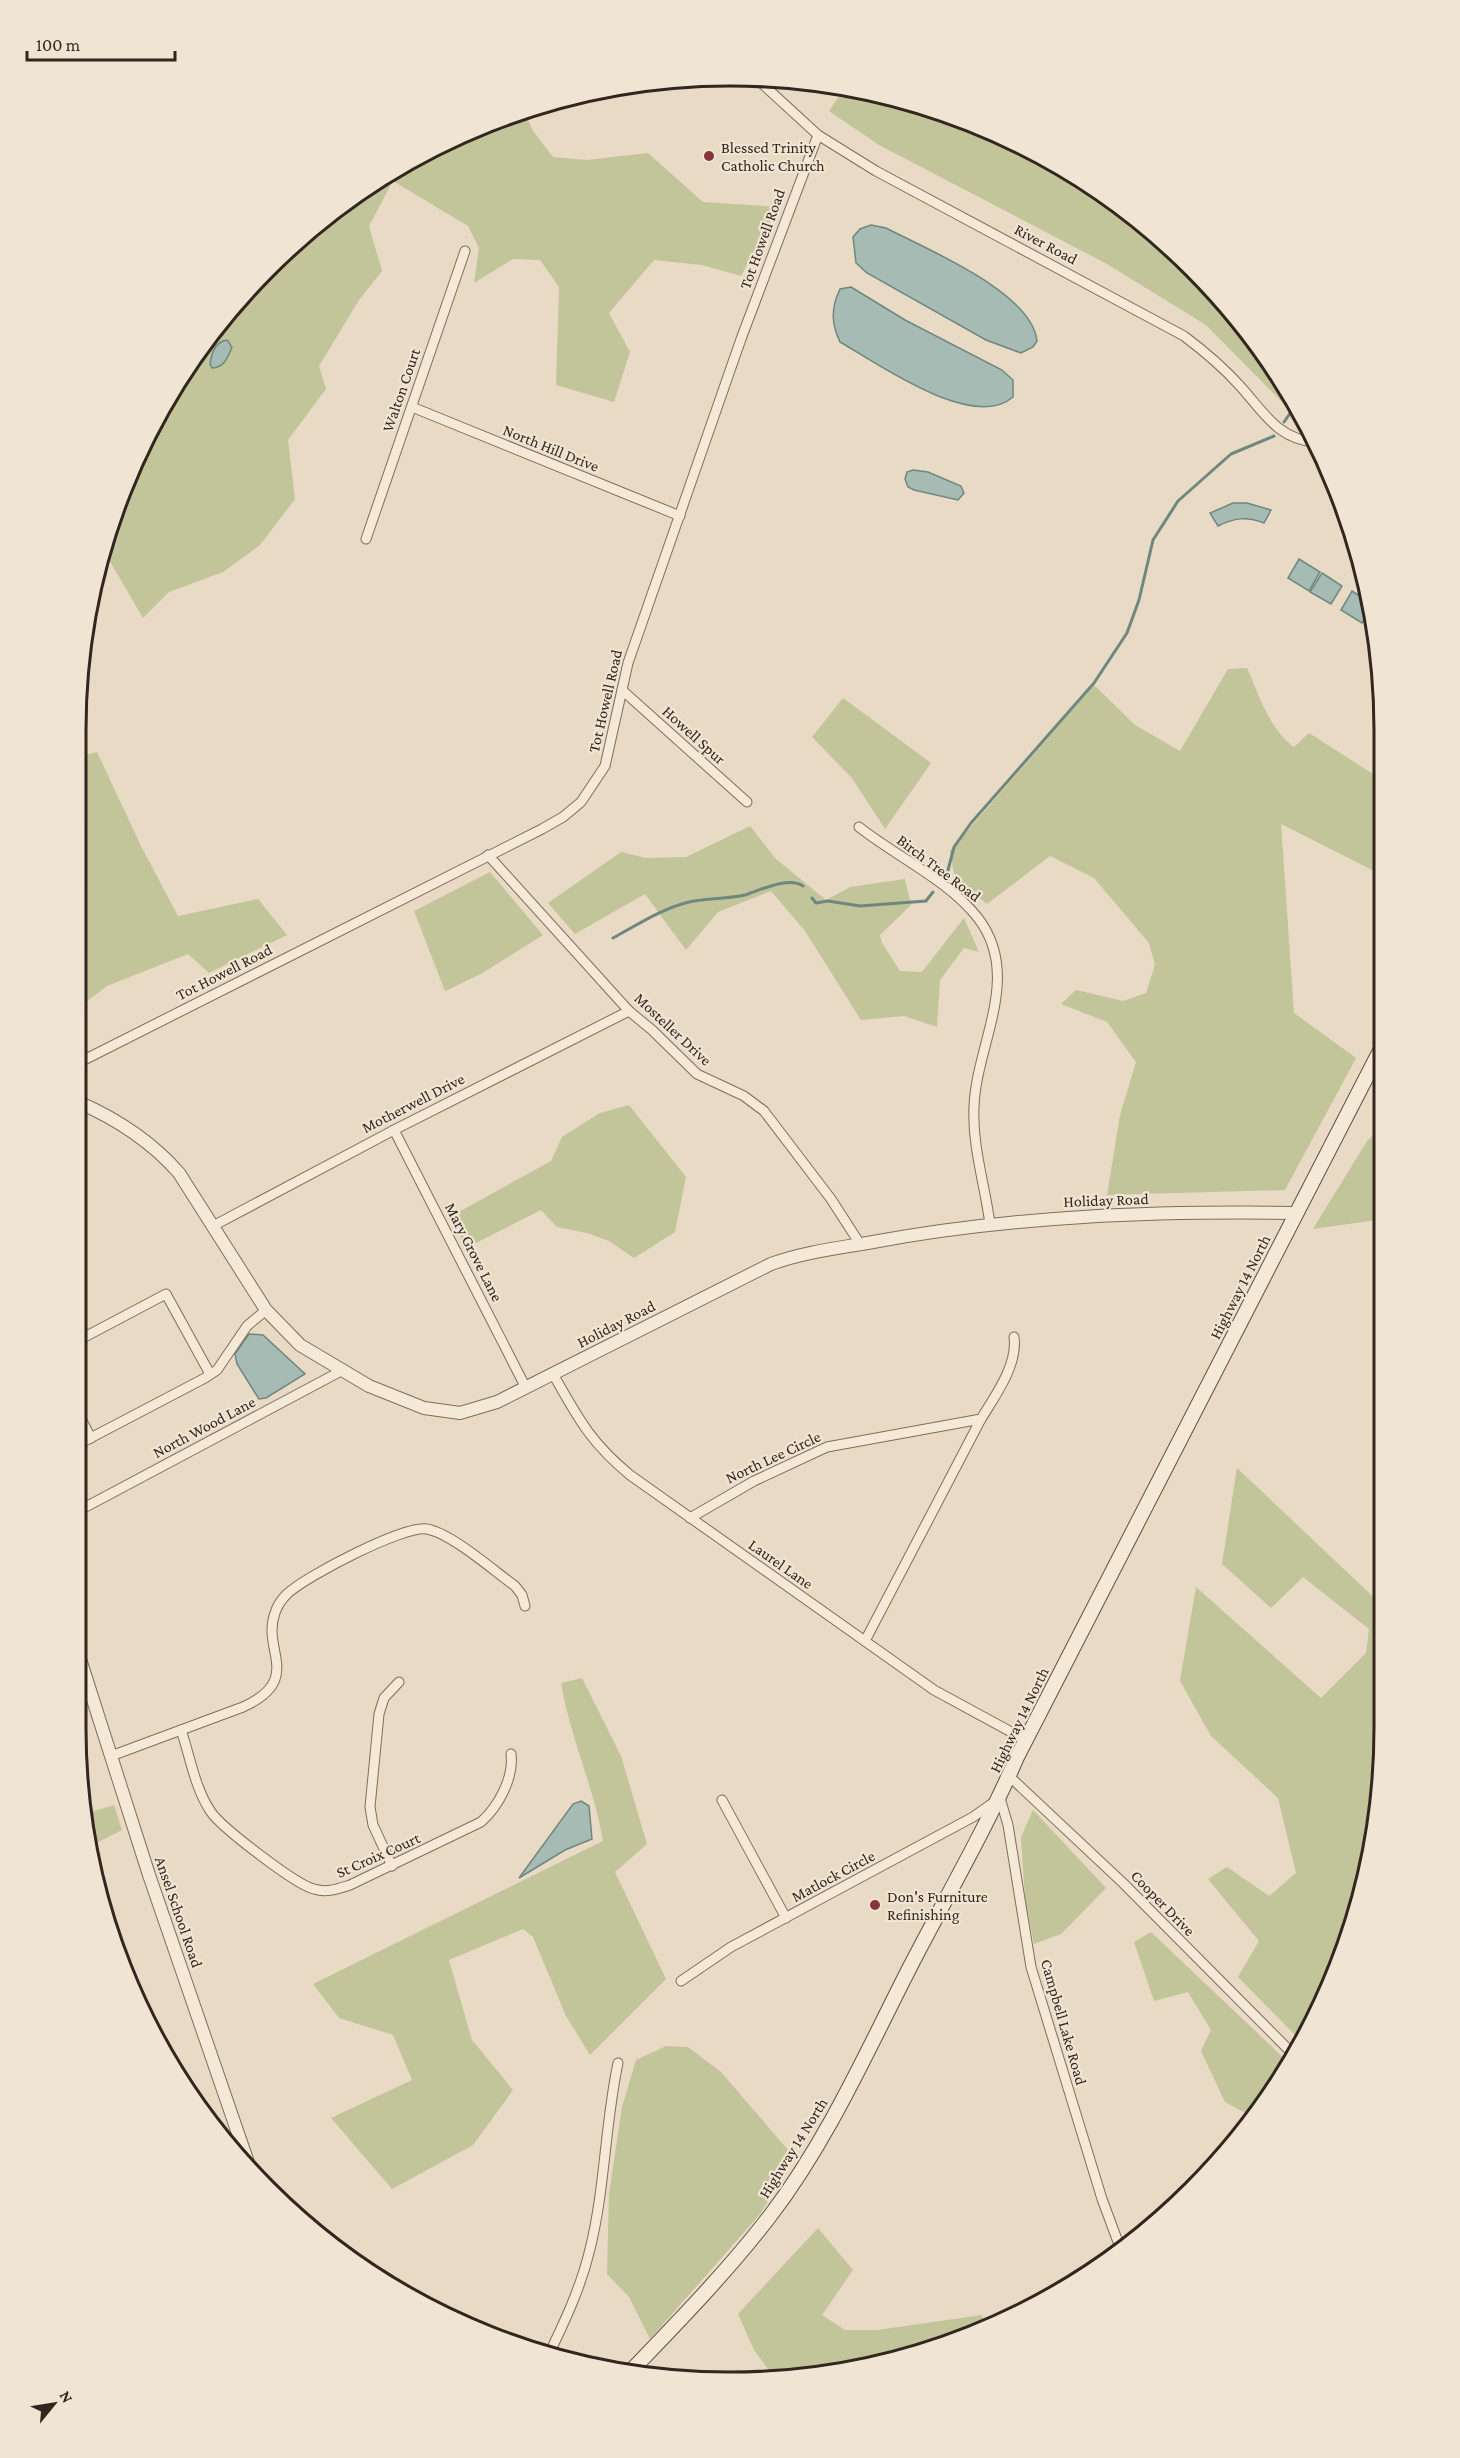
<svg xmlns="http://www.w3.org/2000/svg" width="1460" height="2458" viewBox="0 0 1460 2458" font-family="'Crimson Pro',serif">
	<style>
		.green { fill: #c2c499 }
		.water { fill: #a5bbb3; stroke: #6e887f; stroke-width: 1.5 }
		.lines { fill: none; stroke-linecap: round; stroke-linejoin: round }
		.stream { stroke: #6e887f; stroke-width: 3 }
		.minor-casing { stroke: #806d5d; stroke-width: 11 }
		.tertiary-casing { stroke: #806d5d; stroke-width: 14 }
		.secondary-casing { stroke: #624e40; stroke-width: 16 }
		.minor { stroke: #f4e8d6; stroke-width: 9 }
		.tertiary { stroke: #f4e8d6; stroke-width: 12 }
		.secondary { stroke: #f4e8d6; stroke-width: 14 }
		.poi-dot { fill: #87353c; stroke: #f0e5d2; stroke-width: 2 }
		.labels { text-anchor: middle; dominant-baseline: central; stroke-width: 4.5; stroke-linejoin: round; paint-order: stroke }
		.poi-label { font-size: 16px; fill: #32261f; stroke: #f0e5d2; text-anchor: start }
		.street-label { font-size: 16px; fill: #32261f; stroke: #f0e5d2 }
		.rim { fill: none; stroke: #32261f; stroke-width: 3 }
	</style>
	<rect width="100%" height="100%" fill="#e8dac4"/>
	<g class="green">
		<path d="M846,86L980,125L1094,185L1193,267L1293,397L1290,410L1206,325L1107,264L879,145L829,111Z"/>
		<path d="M524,111L533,131L553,157L587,160L648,153L703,202L778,207L741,276L702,265L654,260L609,313L630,352L614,402L556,385L559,287L540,260L513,259L474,283L479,248L468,226L393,181L369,226L382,271L359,300L319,366L326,389L288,440L295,499L260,545L223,572L169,592L143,618L105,553L103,555L110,519L185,366L267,267L366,186L479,125Z"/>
		<path d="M1247,668C1259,695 1269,729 1294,747L1309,733L1384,781V876L1281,824L1294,1013L1356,1058L1285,1190L1107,1195L1120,1115L1136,1062L1107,1022L1061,1004L1076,990L1123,1001L1146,993L1155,965L1149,943L1094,878L1050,856L987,904L955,879L950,851L1094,685L1135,725L1180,751L1228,669Z"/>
		<path d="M843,698L931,763L885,829L852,778L812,737Z"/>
		<path d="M97,752L142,848L178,916L258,899L287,935L209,973L188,954L107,986L78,1008L77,757Z"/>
		<path d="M750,826L776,859L826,900L850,887L905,879L911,905L880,935L882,943L900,971L922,972L964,918L979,952L964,948L940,980L937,1027L904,1016L861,1020L805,931L771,891L718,912L686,950L645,894L575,934L548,903L621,852L646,858L686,857Z"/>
		<path d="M490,872L543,935L481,974L445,991L414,911Z"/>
		<path d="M629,1105L686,1177L675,1232L634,1258L609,1241L587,1233L557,1227L541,1210L464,1249L455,1214L551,1161L562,1137L600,1113Z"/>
		<path d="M1384,1125V1219L1313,1229L1367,1141Z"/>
		<path d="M1237,1468L1384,1607V1771L1350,1939L1300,2040L1238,1977L1259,1941L1208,1879L1227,1867L1269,1896L1296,1873L1278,1798L1211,1736L1180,1681L1196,1587L1321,1698L1366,1653L1369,1629L1303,1577L1271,1608L1222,1564Z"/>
		<path d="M582,1678L621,1756L647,1844L615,1872L666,1979L590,2055L566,2016L533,1937L523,1929L449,1960L472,2040L513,2090L473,2145L392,2189L331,2118L412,2080L393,2035L339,2018L313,1984L603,1841C594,1787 570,1737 561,1683Z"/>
		<path d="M114,1805L122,1830L88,1847L81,1815Z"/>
		<path d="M1033,1810L1106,1888L1061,1934L1034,1944L1025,1899L1021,1837Z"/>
		<path d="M1151,1932L1289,2063L1275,2092L1253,2117L1225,2102L1201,2051L1211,2030L1188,1992L1154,2001L1134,1942Z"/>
		<path d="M666,2046L688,2047L721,2072L794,2157L761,2213L650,2339L629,2297L607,2274L609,2194L622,2107L636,2060Z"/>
		<path d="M818,2228L853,2270L822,2315L845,2330H877L982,2315L983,2332L858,2370L777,2381L754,2350L738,2314Z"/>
	</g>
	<g class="water">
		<path d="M871,225L886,228C926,249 1032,292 1037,341L1033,347L1021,353L986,340L867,273L856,263L853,237L860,229Z"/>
		<path d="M851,287L905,320L1002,370L1013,380V397C973,432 877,363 840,342C831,323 831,308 840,289Z"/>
		<path d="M227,340L232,347C228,357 225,367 212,368L210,364C212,352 215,342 227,340Z"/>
		<path d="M913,470L928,472L961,486L964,493L958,500L914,490L908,487L905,479L907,472Z"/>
		<path d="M1233,503H1247L1271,510L1264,523C1246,516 1234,518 1218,526L1210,513Z"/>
		<path d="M1299,559L1320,572L1309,591L1288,578Z"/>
		<path d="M1322,573L1342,586L1331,604L1310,592Z"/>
		<path d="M1352,591L1366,600L1369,611L1362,623L1341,610Z"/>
		<path d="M249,1334L263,1335L305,1374L266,1398L259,1399L237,1364L235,1354Z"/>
		<path d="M581,1801L589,1806L592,1839L565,1850L519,1878L573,1804Z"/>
	</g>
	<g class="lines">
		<g class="stream">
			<path d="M1284,422L1291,412"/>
			<path d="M947,874L954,847L971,823L1094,683L1127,633L1139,600L1153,540L1178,501L1231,454L1274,436"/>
			<path d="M812,898L816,903L828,901L860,906L926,901L933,892"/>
			<path d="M613,938C637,925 663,908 689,902C708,898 727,899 745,895C761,890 788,876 803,886"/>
		</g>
		<g class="minor-casing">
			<g id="minor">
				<path d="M756,78L818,135L876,171L1184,336C1204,351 1223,367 1240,386C1263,411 1277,439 1315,442"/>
				<path d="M412,407L680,516"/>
				<path d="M366,539L465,251"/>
				<path d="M622,690L747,802"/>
				<path d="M859,827C897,857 948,880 978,918C1023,977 976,1044 974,1107C972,1146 985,1185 990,1224"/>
				<path d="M488,855L629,1011L652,1030L697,1074L744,1096L764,1111L831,1199L860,1244"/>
				<path d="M78,1063L542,829L563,817L581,802L605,766L628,663L741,339L818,135"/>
				<path d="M394,1130L526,1388"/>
				<path d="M213,1226L394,1130L629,1011"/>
				<path d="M79,1340L166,1294L210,1374"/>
				<path d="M553,1374C578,1418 590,1442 630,1475L934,1690L1026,1740"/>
				<path d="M79,1415L91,1438"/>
				<path d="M79,1444L205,1378L217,1370L247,1326L266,1310"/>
				<path d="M80,1510L343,1370"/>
				<path d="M690,1518L754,1481L827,1447L981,1419C995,1396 1018,1365 1014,1337"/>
				<path d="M865,1641L981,1419"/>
				<path d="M181,1730C190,1756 195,1789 211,1812C221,1827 296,1885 314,1889C327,1893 337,1889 350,1885L481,1822C499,1806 514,1777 511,1754"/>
				<path d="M111,1756L243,1707C304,1679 261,1650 275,1613C277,1606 282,1599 287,1594C306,1576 404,1525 427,1529C451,1533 494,1571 515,1586L522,1595L525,1606"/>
				<path d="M1009,1776L1123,1883L1293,2054"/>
				<path d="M722,1800L786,1918"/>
				<path d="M392,1866L373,1825L370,1807L379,1714L384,1698L399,1682"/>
				<path d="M681,1981L731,1947L973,1817L1000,1798L1008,1825L1031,1967L1102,2199L1121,2250"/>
				<path d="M548,2356C565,2321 581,2287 590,2249C605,2189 605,2124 618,2063"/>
			</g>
		</g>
		<g class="tertiary-casing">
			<g id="tertiary">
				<path d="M78,1102C117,1119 151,1141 179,1173L266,1310L300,1345L369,1386L424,1408L460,1413L497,1402L771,1264C804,1252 839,1248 873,1242C1012,1216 1154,1211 1295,1213"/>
				<path d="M80,1659L149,1875L252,2174"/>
			</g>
		</g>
		<g class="secondary-casing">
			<path id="secondary" d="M628,2374C677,2323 727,2272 770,2216C828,2140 867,2051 910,1967C946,1897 986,1829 1017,1757L1384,1043"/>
		</g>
		<use href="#minor" class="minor"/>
		<use href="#tertiary" class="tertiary"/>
		<use href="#secondary" class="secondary"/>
	</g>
	<g class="poi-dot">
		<circle cx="709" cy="156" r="6"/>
		<circle cx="875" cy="1905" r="6"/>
	</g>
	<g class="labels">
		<g class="poi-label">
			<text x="721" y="147">Blessed Trinity<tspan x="721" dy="18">Catholic Church</tspan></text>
			<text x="887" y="1896">Don's Furniture<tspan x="887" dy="18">Refinishing</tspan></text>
		</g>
		<g class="street-label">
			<text transform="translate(762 239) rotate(-70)">Tot Howell Road</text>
			<text transform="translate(1046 244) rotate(28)">River Road</text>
			<text transform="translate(401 390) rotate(-71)">Walton Court</text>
			<text transform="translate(551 448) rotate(22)">North Hill Drive</text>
			<text transform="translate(605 701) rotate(-77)">Tot Howell Road</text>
			<text transform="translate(694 735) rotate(42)">Howell Spur</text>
			<text transform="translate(939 868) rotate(37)">Birch Tree Road</text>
			<text transform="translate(224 972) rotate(-27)">Tot Howell Road</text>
			<text transform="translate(673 1029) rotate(43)">Mosteller Drive</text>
			<text transform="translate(413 1103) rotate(-27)">Motherwell Drive</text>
			<text transform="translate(1106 1200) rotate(-2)">Holiday Road</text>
			<text transform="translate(474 1252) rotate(63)">Mary Grove Lane</text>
			<text transform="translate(1240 1287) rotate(-63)">Highway 14 North</text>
			<text transform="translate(616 1324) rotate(-27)">Holiday Road</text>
			<text transform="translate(204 1427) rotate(-28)">North Wood Lane</text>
			<text transform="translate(773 1457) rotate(-25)">North Lee Circle</text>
			<text transform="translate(781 1564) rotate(35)">Laurel Lane</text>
			<text transform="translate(1019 1720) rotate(-64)">Highway 14 North</text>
			<text transform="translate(378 1855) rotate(-24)">St Croix Court</text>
			<text transform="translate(833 1876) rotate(-28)">Matlock Circle</text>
			<text transform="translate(1163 1903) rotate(46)">Cooper Drive</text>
			<text transform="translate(179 1912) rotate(71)">Ansel School Road</text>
			<text transform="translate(1064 2022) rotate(74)">Campbell Lake Road</text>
			<text transform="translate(793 2148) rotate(-58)">Highway 14 North</text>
		</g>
	</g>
	<path d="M0 0H1460V2458H0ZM730 86H730A644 644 0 0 1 1374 730V1728A644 644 0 0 1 730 2372H730A644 644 0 0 1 86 1728V730A644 644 0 0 1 730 86Z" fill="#f0e5d2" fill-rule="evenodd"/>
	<path class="rim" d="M730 86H730A644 644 0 0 1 1374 730V1728A644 644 0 0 1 730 2372H730A644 644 0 0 1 86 1728V730A644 644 0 0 1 730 86Z"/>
	<g transform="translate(54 2404) rotate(60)" stroke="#f0e5d2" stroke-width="4.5" paint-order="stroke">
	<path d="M0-4.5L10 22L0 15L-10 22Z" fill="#32261f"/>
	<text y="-9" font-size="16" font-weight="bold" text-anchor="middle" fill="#32261f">N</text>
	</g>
	<path d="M27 51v9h148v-9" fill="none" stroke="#32261f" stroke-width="3"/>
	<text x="36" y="51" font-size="18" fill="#32261f" stroke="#f0e5d2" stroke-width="4.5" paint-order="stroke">100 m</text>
</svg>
